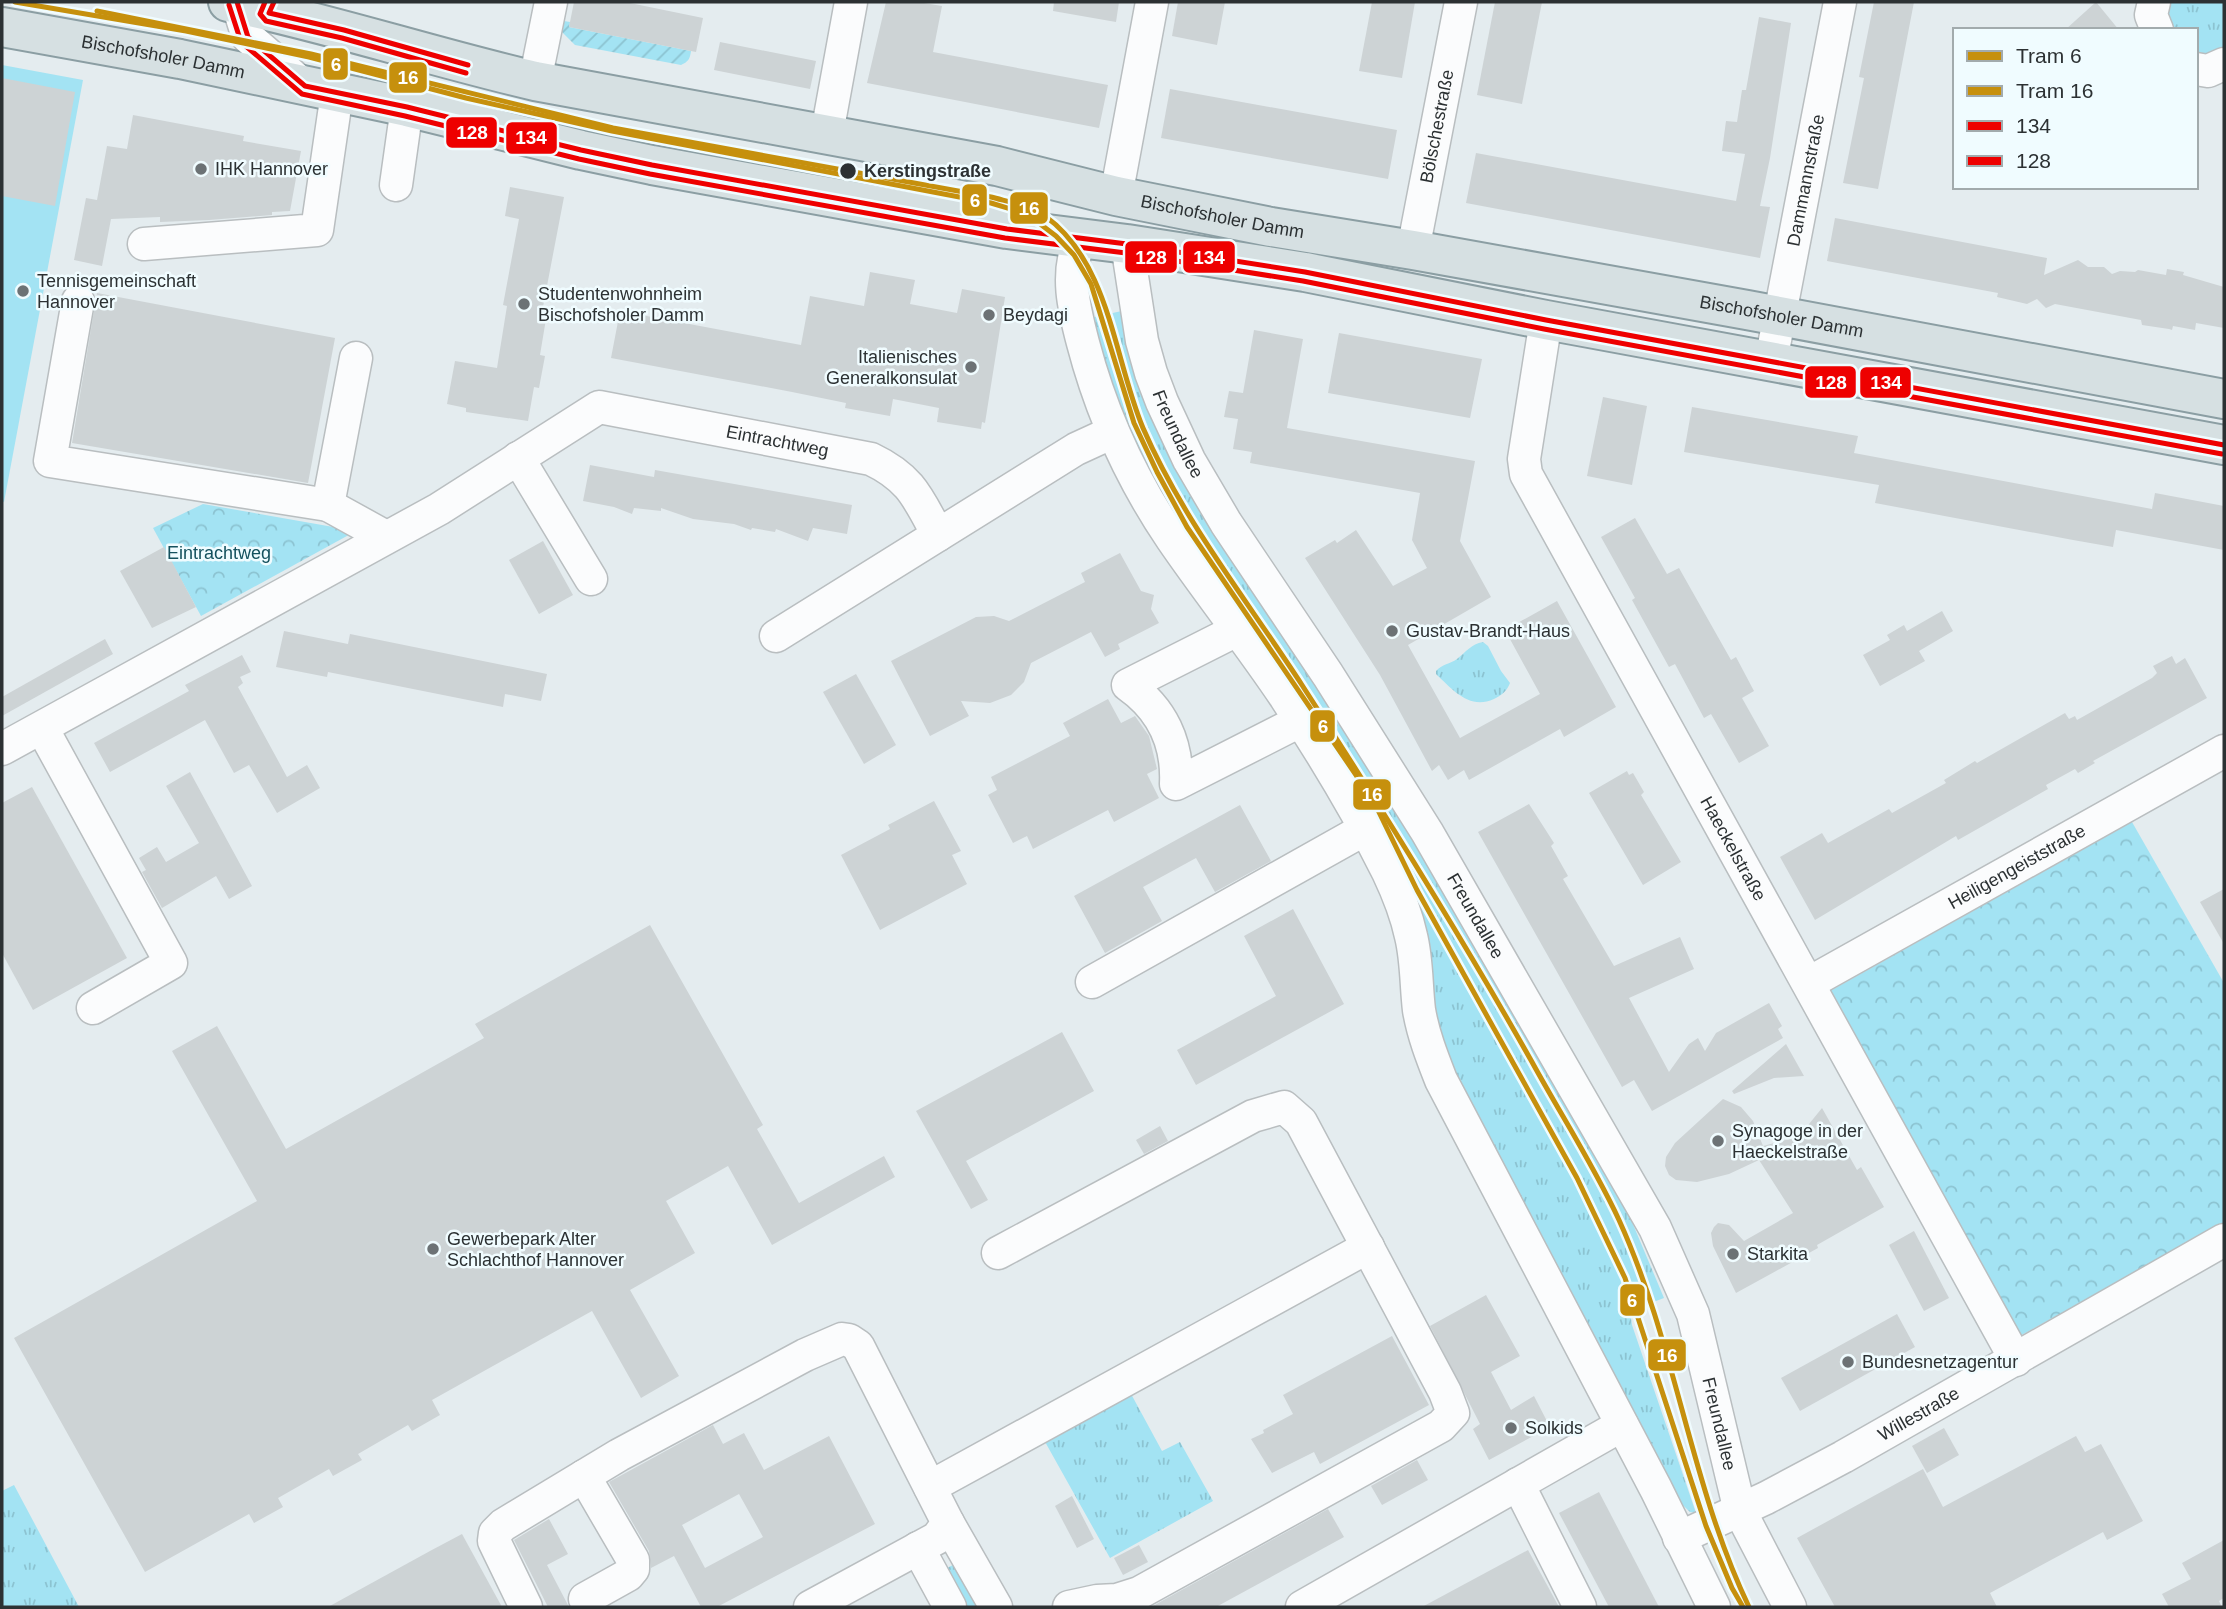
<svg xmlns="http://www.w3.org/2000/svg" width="2226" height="1609" viewBox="0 0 2226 1609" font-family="Arial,sans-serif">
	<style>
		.grass { fill: url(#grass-tufts) }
		.park { fill: url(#park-crowns) }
		.garden { fill: url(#garden-furrows) }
		.pitch { fill: #a3e3f3 }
		.building { fill: #cdd3d5; fill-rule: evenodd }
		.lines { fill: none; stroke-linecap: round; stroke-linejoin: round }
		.minor-casing { stroke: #b9bec0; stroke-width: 35 }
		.major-casing { stroke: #8b9ea3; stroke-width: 42 }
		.minor { stroke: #fbfcfd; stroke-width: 32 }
		.major { stroke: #d6e0e2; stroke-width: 38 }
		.bus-1-casing { stroke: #f0fcff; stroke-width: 10 }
		.bus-2-casing { stroke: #f0fcff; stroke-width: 10 }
		.bus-1 { stroke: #e00; stroke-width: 5 }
		.bus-2 { stroke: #e00; stroke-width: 5 }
		.tram-1-casing { stroke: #f0fcff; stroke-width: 10 }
		.tram-2-casing { stroke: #f0fcff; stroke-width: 10 }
		.tram-1 { stroke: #c6900d; stroke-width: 5 }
		.tram-2 { stroke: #c6900d; stroke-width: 5 }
		.poi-dot { fill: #6c7275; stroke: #f0fcff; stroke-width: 2.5 }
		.stop-dot { fill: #2c3133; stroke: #f0fcff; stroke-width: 2.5 }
		.labels { text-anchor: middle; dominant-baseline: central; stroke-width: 5; stroke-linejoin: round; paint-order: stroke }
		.street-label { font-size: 18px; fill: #2c3133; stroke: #f0fcff }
		.poi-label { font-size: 18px; fill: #2c3133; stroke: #f0fcff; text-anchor: start }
		.stop-label { font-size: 18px; font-weight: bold; fill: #2c3133; stroke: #f0fcff; text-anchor: start }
		.park-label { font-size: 18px; fill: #14515e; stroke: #f0fcff }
		.line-badge { stroke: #f0fcff; stroke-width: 2.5 }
		.badge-label { font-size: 19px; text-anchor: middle; font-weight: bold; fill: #fff }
	</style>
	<defs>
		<pattern id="grass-tufts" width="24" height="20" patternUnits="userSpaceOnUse" patternTransform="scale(1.75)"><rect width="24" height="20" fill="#a3e3f3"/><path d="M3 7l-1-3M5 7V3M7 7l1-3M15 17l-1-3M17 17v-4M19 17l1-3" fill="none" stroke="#8cc3d1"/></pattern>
		<pattern id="park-crowns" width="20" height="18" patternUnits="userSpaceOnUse" patternTransform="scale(1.75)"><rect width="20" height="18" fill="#a3e3f3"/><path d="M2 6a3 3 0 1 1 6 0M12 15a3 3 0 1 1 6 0" fill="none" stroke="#8cc3d1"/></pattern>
		<pattern id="garden-furrows" width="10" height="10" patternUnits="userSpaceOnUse" patternTransform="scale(1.75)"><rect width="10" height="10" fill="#a3e3f3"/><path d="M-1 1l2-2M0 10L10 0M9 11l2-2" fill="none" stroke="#8cc3d1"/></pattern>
	</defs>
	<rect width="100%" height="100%" fill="#e4ecef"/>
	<g class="grass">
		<path d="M2160,2H2224V57L2196,64V30H2163Z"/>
		<path d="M1126,310L1301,655L1451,899L1627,1210L1664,1298L1630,1311L1632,1325L1696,1513L1690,1512L1668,1491L1448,1067L1434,1014L1419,910L1144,472L1086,319Z"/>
		<path d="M1483,642L1488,646L1501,671L1510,683C1507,691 1502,695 1494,699C1469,710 1453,690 1436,674V671C1442,664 1450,664 1457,659C1466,652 1471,644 1483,642Z"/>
		<path d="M1130,1392L1162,1451L1180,1442L1213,1501L1110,1558L1044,1440Z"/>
		<path d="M14,1485L79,1607H2V1491Z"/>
		<path d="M958,1562L983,1607H962L942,1571Z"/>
	</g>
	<g class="park">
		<path d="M203,504L356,531L201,616L153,528Z"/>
		<path d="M2132,822L2224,983V1224L2016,1338L1830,991Z"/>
	</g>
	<path class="garden" d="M564,21L570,22L569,27L691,51C690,59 688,62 681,65L575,45L562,32L561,25Z"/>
	<path class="pitch" d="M2,65L83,80L4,502L2,501Z"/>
	<g class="building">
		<path d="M574,2H625L703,18L696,52L569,27Z"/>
		<path d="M886,2H918L942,6L933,52L1108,85L1099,128L867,83Z"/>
		<path d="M1054,2H1119L1116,22L1053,11Z"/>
		<path d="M1178,2H1225L1217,45L1172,36Z"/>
		<path d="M1372,2H1415L1402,78L1359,71Z"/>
		<path d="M1495,2H1542L1522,104L1477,95Z"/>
		<path d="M1874,2H1914L1878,189L1843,183L1864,78L1859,77Z"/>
		<path d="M2096,2L2119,30H2065Z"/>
		<path d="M1759,17L1791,23L1770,158L1760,206L1770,207L1760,258L1466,203L1476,153L1736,201L1745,154L1722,151L1726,121L1737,122L1742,90H1746Z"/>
		<path d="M720,42L816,61L810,89L714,70Z"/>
		<path d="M2,78L75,92L55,206L2,196Z"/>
		<path d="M1170,89L1397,130L1388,179L1161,138Z"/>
		<path d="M133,115L244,136L243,141L301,151L290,211L272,212V215L209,220L160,222V217L111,219L102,266L74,260L86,198L97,200L107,146L127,149Z"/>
		<path d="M510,187L564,197L542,312L547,313L540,355L545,356L539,388L534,387L528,421L466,412V408L447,404L455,361L497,368L507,306L503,305L519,219L505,216Z"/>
		<path d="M1835,218L2047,258L2044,275L2078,260L2088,267H2104L2112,274L2120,271L2135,272L2138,270L2166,275L2167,269L2184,272L2183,275L2224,287V328L2196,323L2195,330L2173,326L2172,330L2169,329L2142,325L2141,320L2055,304L2046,308L2037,299L2027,304L1997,297L1998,293L1827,261Z"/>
		<path d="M870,272L915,280L910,304L957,313L962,289L1005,297L985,423L982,422L981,429L937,422L939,408L893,399L890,416L845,408L846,403L792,392L611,358L620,311L801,345L810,296L864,306Z"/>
		<path d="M97,293L335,338L308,483L72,443Z"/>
		<path d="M1254,330L1303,339L1287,428L1475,461L1460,541L1491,597L1408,645L1460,738L1540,694L1505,630L1557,601L1616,707L1564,737L1560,729L1469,780L1464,770L1448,780L1439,765L1432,771L1380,675L1305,558L1335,540L1337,543L1356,530L1393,586L1427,568L1412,540L1420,493L1250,463L1252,452L1233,449L1238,419L1224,417L1229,391L1243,393Z"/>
		<path d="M1339,333L1482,359L1470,418L1328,393Z"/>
		<path d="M1603,397L1647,406L1632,485L1587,476Z"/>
		<path d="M1692,407L1858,436L1854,453L2152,509L2155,493L2224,506V550L2116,530L2113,547L2073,540L1875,503L1879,485L1684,452Z"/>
		<path d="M590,465L654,477L655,470L852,505L847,534L813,528L808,541L776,529L775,532L752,528L751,530L734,524L693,519L661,508V511L634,508L632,514L614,507L583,501Z"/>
		<path d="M1635,518L1667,574L1679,568L1731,660L1736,657L1754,691L1742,698L1769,746L1739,763L1711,714L1704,718L1675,664L1669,667L1632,600L1635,598L1601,537Z"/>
		<path d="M543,541L573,595L539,614L509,560Z"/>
		<path d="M164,547L196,607L152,628L120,571Z"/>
		<path d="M1120,553L1141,591L1154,595L1151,609L1159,623L1118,644L1120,649L1105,657L1091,632L1031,663L1024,682L1011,695L990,703L961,701L969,716L930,736L891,661L976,617L994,616L1009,621L1085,582L1081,573Z"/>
		<path d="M1942,611L1953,631L1919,651L1925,661L1880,686L1863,655L1890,640L1887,635L1904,625L1907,631Z"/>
		<path d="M284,631L348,644L350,634L547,674L541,701L505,694L503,707L328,672L327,677L276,667Z"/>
		<path d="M105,639L113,654L2,716V697Z"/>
		<path d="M242,655L251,672L240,677L243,683L238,687L287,777L307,765L320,788L277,813L249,765L234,773L205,720L110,772L94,743L189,691L185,685Z"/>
		<path d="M2172,656L2176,664L2185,658L2207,698L2093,761L2095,763L2078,773L2075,769L2046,785L2048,789L1958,840L1956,836L1815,920L1780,857L1822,833L1828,843L1889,809L1892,813L1946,783L1944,780L1975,761L1977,763L2065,713L2069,719L2075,716L2077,720L2152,678L2157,673L2153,666Z"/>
		<path d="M856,674L896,745L864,764L823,692Z"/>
		<path d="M1108,699L1121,723L1135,716L1149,736L1157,769L1147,774L1159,798L1114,822L1108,810L1033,849L1027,836L1013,843L988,795L997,790L991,777L1070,736L1063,723Z"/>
		<path d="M1627,771L1629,775L1633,773L1644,792L1641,795L1681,862L1643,885L1589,793Z"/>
		<path d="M190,772L252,886L229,899L216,876L162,908L142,872L146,870L139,858L157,847L166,862L199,843L166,786Z"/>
		<path d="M32,787L127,958L33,1010L2,953V803Z"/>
		<path d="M934,801L961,851L952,855L967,884L880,930L841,855L890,829L888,825Z"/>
		<path d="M1529,804L1554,843L1551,846L1568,876L1563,879L1614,966L1680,937L1694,969L1629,998L1669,1072L1689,1044L1698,1038L1705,1051L1716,1033L1769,1003L1782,1026L1778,1029L1783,1038L1652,1111L1634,1080L1622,1087L1478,832Z"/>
		<path d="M1240,805L1271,861L1215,892L1196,858L1143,887L1162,921L1105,953L1074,896Z"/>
		<path d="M2224,889V944L2200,902Z"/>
		<path d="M1293,909L1344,1004L1196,1085L1177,1050L1276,996L1244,936Z"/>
		<path d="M650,925L763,1125L757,1129L799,1203L884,1156L895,1177L772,1245L728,1166L666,1201L695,1253L630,1290L679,1376L641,1398L592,1311L432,1400L440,1415L412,1431L408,1425L358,1454L362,1460L333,1476L329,1469L278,1498L283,1507L254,1523L249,1514L145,1572L14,1338L257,1201L172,1051L217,1026L286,1149L484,1038L475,1024Z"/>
		<path d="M1062,1032L1094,1091L966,1161L988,1200L971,1209L916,1111Z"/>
		<path d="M1786,1044L1804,1076L1774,1078L1734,1094L1732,1091Z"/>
		<path d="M1723,1099L1741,1107L1753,1121L1763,1146L1793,1138L1805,1129L1822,1108L1857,1170L1861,1167L1884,1207L1817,1245L1818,1248L1736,1293L1713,1246L1711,1233L1714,1227L1718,1223L1729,1225L1744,1241L1793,1213L1759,1160L1729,1174L1697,1182L1676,1180L1669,1175L1665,1166L1666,1157L1675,1143Z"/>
		<path d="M1160,1126L1168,1141L1144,1154L1136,1140Z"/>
		<path d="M1914,1231L1949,1298L1924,1311L1889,1245Z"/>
		<path d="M1486,1295L1520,1356L1491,1372L1511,1410L1534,1396L1550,1427L1489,1460L1473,1429L1480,1424L1430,1326Z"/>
		<path d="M1897,1314L1915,1347L1800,1411L1781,1378Z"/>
		<path d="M1392,1336L1429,1405L1320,1464L1314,1452L1272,1473L1251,1439L1264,1433L1263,1430L1293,1414L1283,1395Z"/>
		<path d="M713,1425L723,1444L744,1433L764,1470L829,1436L875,1524L717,1607H701L674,1556L651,1568L649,1551L609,1482ZM739,1494L763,1537L705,1568L682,1525Z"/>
		<path d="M1944,1428L1959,1455L1927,1473L1912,1446Z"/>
		<path d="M2076,1436L2085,1452L2101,1444L2143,1521L2107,1540L2103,1532L1990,1593L1997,1607H1835L1797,1538L1923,1469L1943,1507Z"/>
		<path d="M1417,1460L1428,1480L1382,1505L1371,1486Z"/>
		<path d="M1599,1492L1659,1607H1609L1559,1513Z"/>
		<path d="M1072,1496L1094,1539L1077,1548L1055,1506Z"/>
		<path d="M1328,1509L1344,1537L1216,1607H1151Z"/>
		<path d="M549,1519L568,1554L547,1565L569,1607H548L514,1540Z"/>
		<path d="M462,1534L502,1607H328L430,1551Z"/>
		<path d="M2224,1540V1598L2219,1601L2222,1607H2169L2162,1594L2191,1579L2182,1563Z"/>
		<path d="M1139,1545L1148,1562L1123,1575L1114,1558Z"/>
		<path d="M1528,1550L1559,1607H1422Z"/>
	</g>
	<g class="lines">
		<g class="minor-casing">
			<g id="minor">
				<path d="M237,2L248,37L303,85"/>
				<path d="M2154,2L2151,15L2157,30"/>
				<path d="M2196,69L2208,71L2224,64"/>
				<path d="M535,81L551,2"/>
				<path d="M827,133L851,2"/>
				<path d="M396,185L407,107"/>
				<path d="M1116,196L1152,2"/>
				<path d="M1080,239C1065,274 1074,309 1083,343C1101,412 1132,480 1172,539C1209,593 1250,644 1286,698C1323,754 1358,812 1388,872C1398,893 1406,913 1411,936C1417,960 1416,985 1419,1010C1423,1034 1432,1057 1441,1080L1656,1489L1714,1607"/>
				<path d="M144,244L317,230L337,93"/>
				<path id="s1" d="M1127,244L1142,341L1151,373L1162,402L1189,460L1226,523L1328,675L1427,832L1655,1228L1693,1314L1740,1511L1790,1607"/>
				<path id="s2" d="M1413,250L1461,2"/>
				<path d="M78,301L50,461L328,505"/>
				<path id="s3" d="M1546,320L1524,459L1526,474L2016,1360"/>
				<path d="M356,358L328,505L386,537"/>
				<path id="s4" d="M1771,361L1840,2"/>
				<path d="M518,458L591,579"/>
				<path d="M1237,630L1128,685C1162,709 1178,743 1176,784L1300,721"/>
				<path d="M776,636L1076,449L1113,432"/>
				<path d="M42,728L171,963L93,1008"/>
				<path id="s5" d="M2,749L439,509L599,407L871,459C911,478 918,498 938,535"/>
				<path d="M1092,982L1365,829"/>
				<path id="s6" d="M1809,983L2224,751"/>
				<path d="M998,1253L1253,1116L1284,1107L1301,1122L1445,1392L1453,1413L1441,1426L1139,1593L1117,1600L1097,1601L1069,1607"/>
				<path d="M584,1476L633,1560V1569L628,1575L585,1599"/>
				<path d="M1518,1484L1580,1607"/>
				<path d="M930,1487L1368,1247"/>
				<path d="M948,1523L996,1607"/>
				<path id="s7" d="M1679,1538L1766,1498L1843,1457L2224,1240"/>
				<path d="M918,1548L950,1607"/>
				<path d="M526,1607L494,1541L495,1533L503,1525L619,1455L805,1355L842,1339L849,1340L858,1346L948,1523L937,1538L810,1607"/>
				<path d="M1302,1607L1622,1425"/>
			</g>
		</g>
		<g class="major-casing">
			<g id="major">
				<path id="s8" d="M228,2C332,24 432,57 535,81L997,166L1116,196L1271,227L1413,250L1747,310L2224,399"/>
				<path id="s9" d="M2,27L180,59L407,107L581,150L652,165L1007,229L1127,244L1305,272L1546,320L2224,445"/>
			</g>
		</g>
		<use href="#minor" class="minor"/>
		<use href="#major" class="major"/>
		<g class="bus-1-casing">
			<g id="bus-1">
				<path d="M237,2L248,37L305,86L407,107L581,150L652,165L1007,229L1127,244L1305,272L1546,320L2224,445"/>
				<path d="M274,2L269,13L344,30L468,65"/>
			</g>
		</g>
		<g class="bus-2-casing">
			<g id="bus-2">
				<path d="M265,2L260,14L266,21L342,38L466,73"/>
				<path d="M229,5L241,42L302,94L405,116L579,159L650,174L1005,238L1126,253L1303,281L1544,329L2222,454"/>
			</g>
		</g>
		<use href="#bus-1" class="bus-1"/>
		<use href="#bus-2" class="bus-2"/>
		<g class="tram-1-casing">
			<path id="tram-1" d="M15,2L186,31L309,57L466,98L612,131L991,203L1027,214L1056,236L1074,255L1091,284L1134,423L1157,472L1187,527L1373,800L1417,890L1577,1178L1625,1278L1706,1526L1732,1588L1743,1607"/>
		</g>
		<g class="tram-2-casing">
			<path id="tram-2" d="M97,11L311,54L613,128L991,197C1009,202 1029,205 1045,216C1110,263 1114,359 1143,428C1184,522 1247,600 1302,685C1382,809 1460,934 1532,1062C1561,1115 1594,1166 1619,1220C1676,1345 1690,1484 1749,1607"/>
		</g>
		<use href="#tram-1" class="tram-1"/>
		<use href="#tram-2" class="tram-2"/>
	</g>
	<g class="poi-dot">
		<circle cx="201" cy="169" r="7"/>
		<circle cx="23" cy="291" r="7"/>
		<circle cx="524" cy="304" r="7"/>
		<circle cx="989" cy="315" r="7"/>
		<circle cx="971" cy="367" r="7"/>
		<circle cx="1392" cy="631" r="7"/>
		<circle cx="1718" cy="1141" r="7"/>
		<circle cx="433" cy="1249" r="7"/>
		<circle cx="1733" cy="1254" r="7"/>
		<circle cx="1848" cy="1362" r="7"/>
		<circle cx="1511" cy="1428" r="7"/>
	</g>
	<circle class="stop-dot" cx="848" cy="171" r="9"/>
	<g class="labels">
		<g class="street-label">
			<text stroke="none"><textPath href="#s9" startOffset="164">Bischofsholer Damm</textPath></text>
			<text stroke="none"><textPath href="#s2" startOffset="126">Bölschestraße</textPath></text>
			<text stroke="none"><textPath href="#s4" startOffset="184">Dammannstraße</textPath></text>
			<text stroke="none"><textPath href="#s8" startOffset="1018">Bischofsholer Damm</textPath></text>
			<text stroke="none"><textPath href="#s8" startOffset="1586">Bischofsholer Damm</textPath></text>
			<text stroke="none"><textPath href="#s1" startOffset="198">Freundallee</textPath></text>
			<text stroke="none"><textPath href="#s5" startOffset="870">Eintrachtweg</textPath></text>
			<text stroke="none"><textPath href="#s3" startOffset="584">Haeckelstraße</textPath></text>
			<text stroke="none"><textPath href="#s6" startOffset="238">Heiligengeiststraße</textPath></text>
			<text stroke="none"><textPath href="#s1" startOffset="765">Freundallee</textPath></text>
			<text stroke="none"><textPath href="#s7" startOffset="270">Willestraße</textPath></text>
			<text stroke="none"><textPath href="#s1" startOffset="1332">Freundallee</textPath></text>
		</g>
		<g class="poi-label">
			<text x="215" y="169">IHK Hannover</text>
			<text x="37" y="281">Tennisgemeinschaft<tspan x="37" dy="21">Hannover</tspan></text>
			<text x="538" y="294">Studentenwohnheim<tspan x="538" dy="21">Bischofsholer Damm</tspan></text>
			<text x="1003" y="315">Beydagi</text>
			<text x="957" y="357" text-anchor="end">Italienisches<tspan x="957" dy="21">Generalkonsulat</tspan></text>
			<text x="1406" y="631">Gustav-Brandt-Haus</text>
			<text x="1732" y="1131">Synagoge in der<tspan x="1732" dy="21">Haeckelstraße</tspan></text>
			<text x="447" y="1239">Gewerbepark Alter<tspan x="447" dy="21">Schlachthof Hannover</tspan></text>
			<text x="1747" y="1254">Starkita</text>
			<text x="1862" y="1362">Bundesnetzagentur</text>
			<text x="1525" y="1428">Solkids</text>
		</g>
		<g class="stop-label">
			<text x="864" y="171">Kerstingstraße</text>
		</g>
		<g class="park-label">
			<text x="219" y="553">Eintrachtweg</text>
		</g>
	</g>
	<g class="line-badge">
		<rect x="322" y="47" width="27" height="34" rx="7" fill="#c6900d"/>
		<rect x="388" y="61" width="40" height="33" rx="7" fill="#c6900d"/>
		<rect x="445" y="116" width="53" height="33" rx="7" fill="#e00"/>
		<rect x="505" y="121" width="53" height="34" rx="7" fill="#e00"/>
		<rect x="961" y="183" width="27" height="34" rx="7" fill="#c6900d"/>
		<rect x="1009" y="191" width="40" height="34" rx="7" fill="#c6900d"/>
		<rect x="1182" y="240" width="54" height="34" rx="7" fill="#e00"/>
		<rect x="1124" y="240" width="54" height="34" rx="7" fill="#e00"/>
		<rect x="1804" y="365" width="53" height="34" rx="7" fill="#e00"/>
		<rect x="1859" y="366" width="53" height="33" rx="7" fill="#e00"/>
		<rect x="1309" y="709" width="27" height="34" rx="7" fill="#c6900d"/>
		<rect x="1352" y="778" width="40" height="33" rx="7" fill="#c6900d"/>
		<rect x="1619" y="1283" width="27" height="34" rx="7" fill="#c6900d"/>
		<rect x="1647" y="1338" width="40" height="34" rx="7" fill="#c6900d"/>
	</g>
	<g class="badge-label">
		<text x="336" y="71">6</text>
		<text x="408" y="84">16</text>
		<text x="472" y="139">128</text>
		<text x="531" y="144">134</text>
		<text x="975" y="207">6</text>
		<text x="1029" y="215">16</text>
		<text x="1209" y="264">134</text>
		<text x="1151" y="264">128</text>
		<text x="1831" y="389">128</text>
		<text x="1886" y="389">134</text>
		<text x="1323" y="733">6</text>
		<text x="1372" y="801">16</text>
		<text x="1632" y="1307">6</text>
		<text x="1667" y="1362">16</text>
	</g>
	<rect width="2226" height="1609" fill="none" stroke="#2c3133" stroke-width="7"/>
	<rect x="1953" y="28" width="245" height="161" fill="#f0fcff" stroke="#a2abad" stroke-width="2"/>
	<rect x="1967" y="51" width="35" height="10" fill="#c6900d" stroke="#a2abad" stroke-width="2"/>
	<text x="2016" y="63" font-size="21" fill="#2c3133">Tram 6</text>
	<rect x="1967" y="86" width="35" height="10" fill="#c6900d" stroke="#a2abad" stroke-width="2"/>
	<text x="2016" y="98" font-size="21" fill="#2c3133">Tram 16</text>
	<rect x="1967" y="121" width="35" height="10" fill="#ee0000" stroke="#a2abad" stroke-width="2"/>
	<text x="2016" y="133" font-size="21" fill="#2c3133">134</text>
	<rect x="1967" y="156" width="35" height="10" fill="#ee0000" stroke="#a2abad" stroke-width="2"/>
	<text x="2016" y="168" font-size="21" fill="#2c3133">128</text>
</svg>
